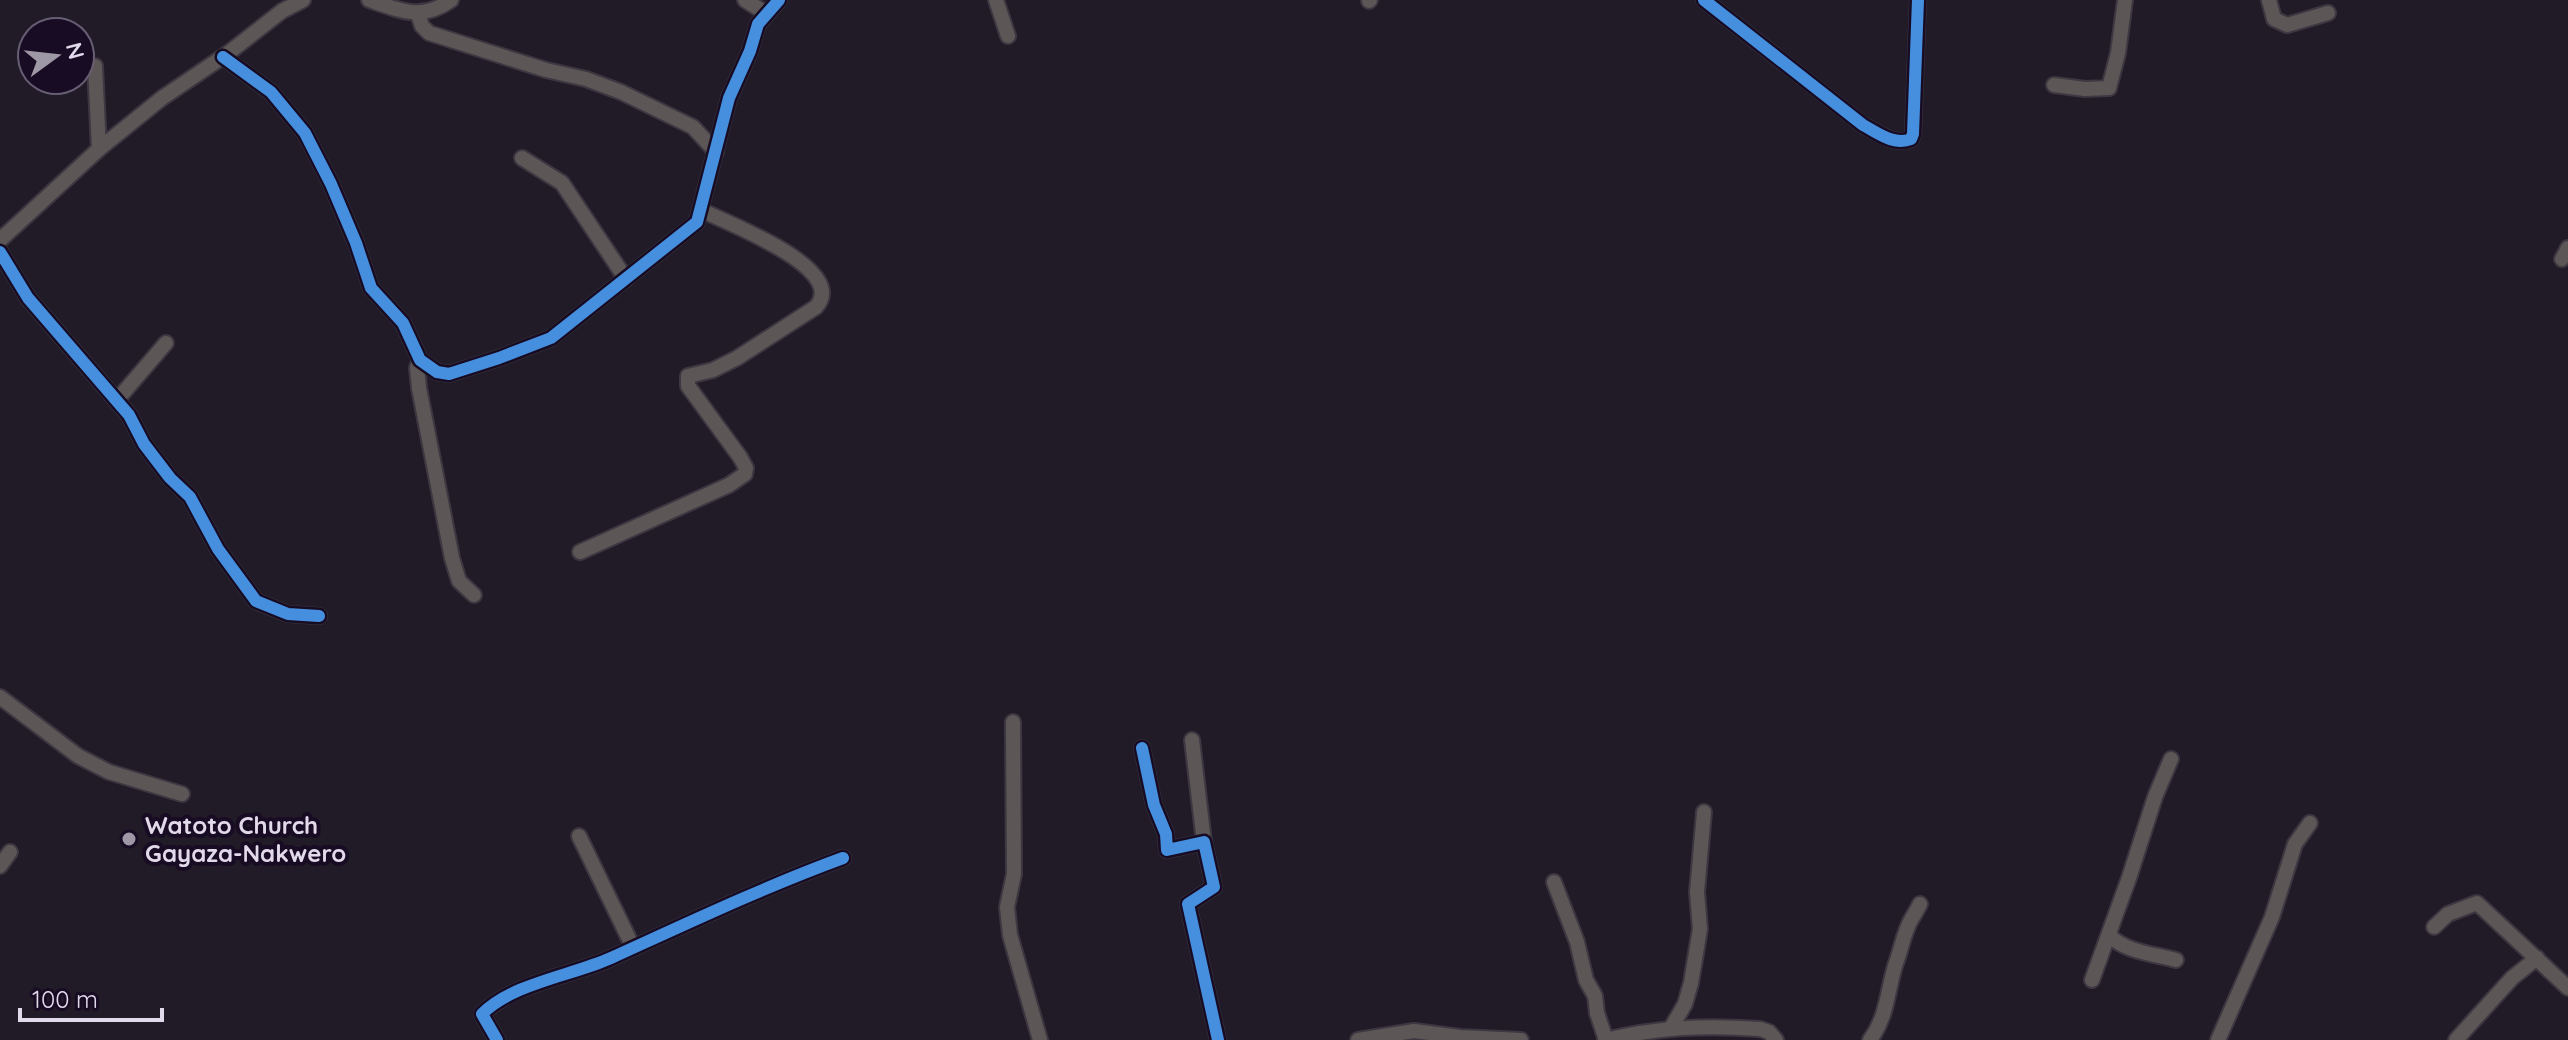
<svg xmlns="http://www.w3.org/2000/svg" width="2568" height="1040" viewBox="0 0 2568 1040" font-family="Quicksand,sans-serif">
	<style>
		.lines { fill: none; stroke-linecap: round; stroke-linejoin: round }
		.minor-casing { stroke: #3c3741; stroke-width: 18 }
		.minor { stroke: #5c5756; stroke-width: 14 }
		.cycleway-casing { stroke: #170c23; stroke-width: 17 }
		.cycleway { stroke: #468fdf; stroke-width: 12 }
		.poi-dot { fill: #9e97a6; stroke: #170c23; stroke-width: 3 }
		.labels { text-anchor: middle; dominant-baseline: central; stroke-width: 8; stroke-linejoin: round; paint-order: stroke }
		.poi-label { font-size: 24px; font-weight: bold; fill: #e1daea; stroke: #170c23; text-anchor: start }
	</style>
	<rect width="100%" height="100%" fill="#211b27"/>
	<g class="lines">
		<g class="minor-casing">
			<g id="minor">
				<path d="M369,0C401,11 422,21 451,0"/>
				<path d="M745,0L767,14"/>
				<path d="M996,0L1008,36"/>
				<path d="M1704,0L1863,125C1878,133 1894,146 1911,139L1913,134L1918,0"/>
				<path d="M2269,0L2274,19L2287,25L2328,13"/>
				<path d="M1369,1L1370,0"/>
				<path d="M418,14L422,26L429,33L546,70L586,79L621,92L693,127L716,152"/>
				<path d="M223,57L271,92L305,133L331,184L356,243L371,288L403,323L420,360L437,372L449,374L499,358L551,338L697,222L729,98L750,51L758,24L779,0"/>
				<path d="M95,66L99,149"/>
				<path d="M2054,85L2085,89L2109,88L2118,53L2125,0"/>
				<path d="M522,158L562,183L626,279"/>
				<path d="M0,240L99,149L162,98L227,54L282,11L303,0"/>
				<path d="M0,252L28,298L129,415L144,444L170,478L190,497L218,549L256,601L288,614L319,616"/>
				<path d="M2562,259L2568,248"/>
				<path d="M420,360L417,368L419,388L452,558L459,581L474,595"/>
				<path d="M117,400L166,343"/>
				<path d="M580,552L729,485L745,474L746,468L740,457L688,386V376L713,370L737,358L816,307C850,269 727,223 701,210"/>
				<path d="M0,697L78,756L109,772L182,794"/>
				<path d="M1013,722L1014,874L1007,907L1010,935L1040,1040"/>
				<path d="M1192,740L1204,842"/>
				<path d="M1142,748L1154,805L1166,834L1167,850L1204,842L1214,887L1188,904L1218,1040"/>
				<path d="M579,836L633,947"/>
				<path d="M0,866L10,852"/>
				<path d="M1554,882L1577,942L1586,980L1595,996L1597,1013L1606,1040"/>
				<path d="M2434,927L2448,914L2477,903L2568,988"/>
				<path d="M2109,935C2125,952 2154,954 2176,960"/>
				<path d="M2092,980L2129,878L2155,797L2171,759"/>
				<path d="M1671,1028L1685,1004L1691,983L1700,929L1697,892L1704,812"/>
				<path d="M497,1040L482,1014C513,983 571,976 611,958C688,923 764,887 843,858"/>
				<path d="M1358,1040L1414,1031L1460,1037L1521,1040"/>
				<path d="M1605,1040C1659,1027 1705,1025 1760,1029L1769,1032L1776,1040"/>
				<path d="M1870,1040C1888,1016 1887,990 1896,963C1901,950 1904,932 1911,920C1914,915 1917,910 1920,904"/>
				<path d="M2218,1040L2272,917L2295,844L2310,823"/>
				<path d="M2456,1040L2512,978L2537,958"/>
			</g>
		</g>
		<use href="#minor" class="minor"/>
		<g class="cycleway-casing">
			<g id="cycleway">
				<path d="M1704,0L1863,125C1878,133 1894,146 1911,139L1913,134L1918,0"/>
				<path d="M223,57L271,92L305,133L331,184L356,243L371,288L403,323L420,360L437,372L449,374L499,358L551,338L697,222L729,98L750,51L758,24L779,0"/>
				<path d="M0,252L28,298L129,415L144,444L170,478L190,497L218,549L256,601L288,614L319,616"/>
				<path d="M1142,748L1154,805L1166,834L1167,850L1204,842L1214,887L1188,904L1218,1040"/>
				<path d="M497,1040L482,1014C513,983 571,976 611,958C688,923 764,887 843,858"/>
			</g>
		</g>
		<use href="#cycleway" class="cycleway"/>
	</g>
	<circle class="poi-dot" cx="129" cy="839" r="8"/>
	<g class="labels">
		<g class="poi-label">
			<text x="145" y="825">Watoto Church<tspan x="145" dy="28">Gayaza-Nakwero</tspan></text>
		</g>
	</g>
	<g transform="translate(56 56) rotate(75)"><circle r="38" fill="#170c23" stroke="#685e73" stroke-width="2"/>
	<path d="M0-6L14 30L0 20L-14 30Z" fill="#9e97a6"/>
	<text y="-12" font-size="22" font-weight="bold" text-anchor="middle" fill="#e1daea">N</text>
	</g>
	<path d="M20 1008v12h142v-12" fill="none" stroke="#e1daea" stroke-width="4"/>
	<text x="32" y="1008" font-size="24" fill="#e1daea" stroke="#170c23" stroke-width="6" paint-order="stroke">100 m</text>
</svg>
